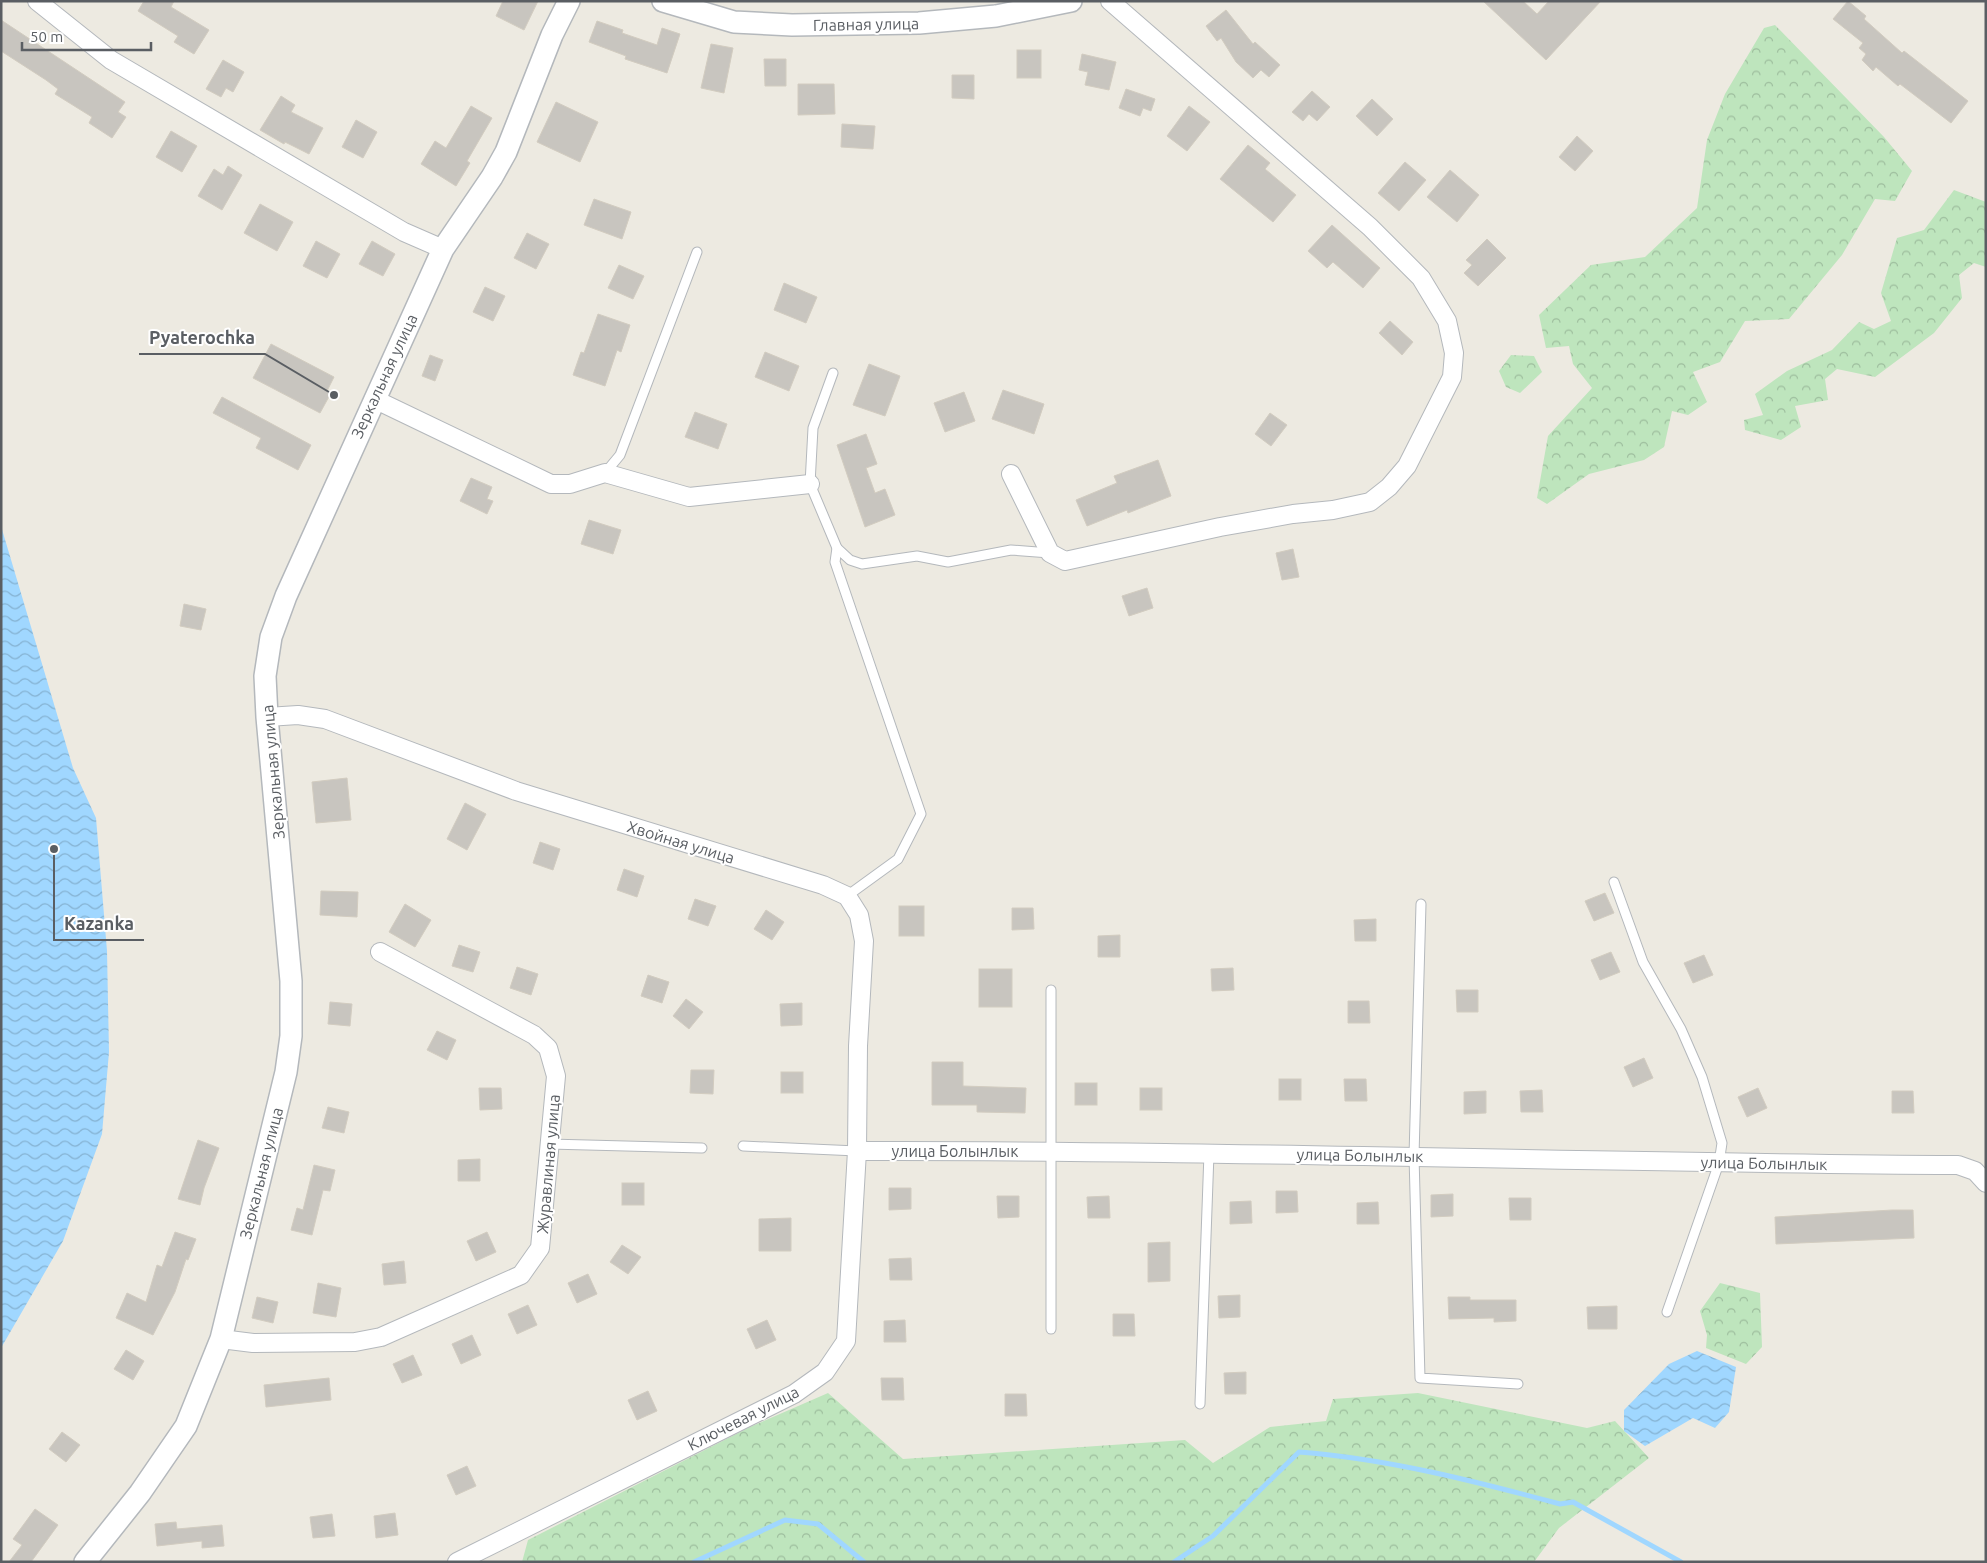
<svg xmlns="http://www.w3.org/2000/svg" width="1987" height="1563" viewBox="0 0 1987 1563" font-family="Ubuntu,sans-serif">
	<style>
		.forest { fill: url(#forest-crowns) }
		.water { fill: url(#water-waves) }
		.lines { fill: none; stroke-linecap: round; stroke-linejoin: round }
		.stream { stroke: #a0d7ff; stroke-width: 5 }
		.building { fill: #c8c5bf; stroke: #d2ccc0 }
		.service-casing { stroke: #b4b8bc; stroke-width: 11 }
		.minor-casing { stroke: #b4b8bc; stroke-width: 20 }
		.tertiary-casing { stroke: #b4b8bc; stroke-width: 24 }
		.service { stroke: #fff; stroke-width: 9 }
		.minor { stroke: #fff; stroke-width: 18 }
		.tertiary { stroke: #fff; stroke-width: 21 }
		.labels { text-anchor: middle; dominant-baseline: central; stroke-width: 4; stroke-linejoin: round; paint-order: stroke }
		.street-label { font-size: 16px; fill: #5a5e63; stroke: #fff }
		.leader { fill: none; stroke: #5a5e63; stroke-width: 2 }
		.callout-dot { fill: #5a5e63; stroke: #fff; stroke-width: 2 }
		.callout-label { font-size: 18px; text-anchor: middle; font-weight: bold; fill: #5a5e63; stroke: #fff; stroke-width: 4; stroke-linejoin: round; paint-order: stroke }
	</style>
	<defs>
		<pattern id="forest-crowns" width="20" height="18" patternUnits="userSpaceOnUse" patternTransform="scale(1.25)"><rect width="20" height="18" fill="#bee5bd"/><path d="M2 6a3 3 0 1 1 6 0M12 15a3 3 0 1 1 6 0" fill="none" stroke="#9dbd9d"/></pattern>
		<pattern id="water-waves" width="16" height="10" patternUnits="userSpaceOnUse" patternTransform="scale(1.25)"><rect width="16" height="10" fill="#a0d7ff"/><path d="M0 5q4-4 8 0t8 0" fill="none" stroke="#85b2d2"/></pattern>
	</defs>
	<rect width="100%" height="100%" fill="#edeae1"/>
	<g class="forest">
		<path d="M1775,25L1884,137L1912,171L1895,201L1875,199L1842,255L1789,319L1745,321L1720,362L1693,372L1707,402L1688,415L1672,411L1664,447L1644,460L1589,474L1547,504L1537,498L1548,436L1592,388L1573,364L1569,346L1546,348L1539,315L1591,265L1645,257L1697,208L1707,140L1725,94L1764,28Z"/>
		<path d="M1954,190L1986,202V267L1974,263L1959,275L1962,298L1934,333L1875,377L1837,369L1825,379L1828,400L1795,406L1801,427L1781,440L1745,430L1744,420L1763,415L1755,394L1787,371L1832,350L1859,322L1874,329L1891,321L1881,293L1897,238L1924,230Z"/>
		<path d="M1511,355L1534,356L1542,372L1520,393L1506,387L1499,371Z"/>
		<path d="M1720,1283L1760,1293L1762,1347L1746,1364L1706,1348L1707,1335L1700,1311Z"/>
		<path d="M828,1393L903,1459L1185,1440L1213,1463L1270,1427L1326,1421L1333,1399L1418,1393L1587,1428L1615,1421L1649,1458L1559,1528L1534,1562H522L528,1540L750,1427Z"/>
	</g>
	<g class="water">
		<path d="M1,526L73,768L96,818L107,951L109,1052L102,1134L63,1241L1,1348Z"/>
		<path d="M1697,1351L1736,1367L1729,1412L1715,1428L1693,1418L1645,1446L1624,1431V1410L1669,1364Z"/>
	</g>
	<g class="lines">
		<g class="stream">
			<path d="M694,1562L785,1520L818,1524L864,1562"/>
			<path d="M1174,1562L1213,1536L1299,1452C1389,1459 1474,1481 1560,1504L1573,1502L1681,1562"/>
		</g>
	</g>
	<g class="building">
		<path d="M144,1H174L171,7L209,30L194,54L174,42L178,36L138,11Z"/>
		<path d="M503,1H538L524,30L496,16Z"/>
		<path d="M1483,1H1523L1537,14L1549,1H1601L1546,60Z"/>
		<path d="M1848,1L1866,16L1864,19L1902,53L1904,51L1968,101L1951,123L1900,84L1898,86L1876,67L1873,71L1862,60L1866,54L1859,48L1863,43L1833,19Z"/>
		<path d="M1226,10L1253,44L1255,42L1280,65L1269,77L1261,70L1253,78L1236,62L1221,38L1217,41L1206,26Z"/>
		<path d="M1,20L125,102L118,112L126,117L112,138L89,123L92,117L55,94L58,89L46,80L1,51Z"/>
		<path d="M597,21L623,30L622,33L657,45L662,28L680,34L667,73L625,59L626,56L589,42Z"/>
		<path d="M711,44L733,48L724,93L701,88Z"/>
		<rect x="1017" y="50" width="24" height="28"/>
		<path d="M1082,54L1116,62L1109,90L1085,85L1088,72L1079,70Z"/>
		<path d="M764,59H786V86H765Z"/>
		<path d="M223,60L244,72L233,92L226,88L221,97L206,89Z"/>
		<path d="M952,75H974V99L952,98Z"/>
		<path d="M798,84H834L835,114L798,115Z"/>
		<path d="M1126,89L1155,99L1151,111L1143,108L1140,116L1119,108Z"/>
		<path d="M1312,91L1330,107L1317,121L1309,114L1303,121L1292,112Z"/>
		<path d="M281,96L295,105L291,112L323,128L309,154L285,142L284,144L260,130Z"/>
		<path d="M1372,99L1393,119L1377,136L1356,116Z"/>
		<path d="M556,102L598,122L580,162L537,142Z"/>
		<path d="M471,106L492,118L467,161L470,163L456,186L421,164L435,141L446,148Z"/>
		<path d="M1189,106L1210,122L1187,151L1167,136Z"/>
		<path d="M356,120L377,132L363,158L342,147Z"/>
		<path d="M842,124L875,126L873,149L841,147Z"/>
		<path d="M171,131L197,146L182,172L156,157Z"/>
		<path d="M1577,136L1593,151L1575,171L1559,157Z"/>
		<path d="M1248,145L1270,163L1265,169L1296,195L1273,222L1220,179Z"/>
		<path d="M1405,162L1426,180L1399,211L1378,193Z"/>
		<path d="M228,166L242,175L222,210L198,196L214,169L223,175Z"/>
		<path d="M1450,170L1479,195L1457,222L1427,197Z"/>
		<path d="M594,199L631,212L622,239L584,225Z"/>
		<path d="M260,204L293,222L277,251L244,233Z"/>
		<path d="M1332,225L1380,268L1363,288L1333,262L1327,268L1308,251Z"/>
		<path d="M527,233L549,244L536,269L514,258Z"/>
		<path d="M1487,239L1506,258L1478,286L1464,273L1472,265L1466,260Z"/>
		<path d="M316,241L340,254L327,278L303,266Z"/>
		<path d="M372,241L395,254L383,276L359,264Z"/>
		<path d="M619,265L644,276L633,299L608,288Z"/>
		<path d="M784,283L817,297L806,323L774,310Z"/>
		<path d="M485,287L505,296L493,321L473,312Z"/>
		<path d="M598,314L630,325L621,352L617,350L605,386L573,375L581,352L584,353Z"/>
		<path d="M1390,321L1413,342L1402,355L1379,333Z"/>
		<path d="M271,344L334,377L327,391L331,393L320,413L253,378Z"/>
		<path d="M765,352L799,366L789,391L755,377Z"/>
		<path d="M430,355L443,360L435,381L422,376Z"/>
		<path d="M869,364L900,376L885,416L853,405Z"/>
		<path d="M1003,390L1044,404L1034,434L992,419Z"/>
		<path d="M964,392L975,421L945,432L934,403Z"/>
		<path d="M222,397L311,445L298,470L256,448L261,438L213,413Z"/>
		<path d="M695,412L727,424L718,449L685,437Z"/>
		<path d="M1270,413L1287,425L1271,446L1255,434Z"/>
		<path d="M866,434L877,464L866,468L875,493L885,489L895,515L865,527L837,445Z"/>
		<path d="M1158,460L1171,496L1128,513L1127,510L1087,526L1076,500L1117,483L1114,476Z"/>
		<path d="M471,478L492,487L487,499L493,501L487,514L460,501Z"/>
		<path d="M589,520L621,530L613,554L581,544Z"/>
		<path d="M1293,549L1299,577L1282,580L1276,553Z"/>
		<path d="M1147,588L1153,608L1129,616L1122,596Z"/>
		<path d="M184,604L206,609L201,630L180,626Z"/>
		<path d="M347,778L351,820L316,823L312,782Z"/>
		<path d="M465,803L486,814L467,850L447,839Z"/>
		<path d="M540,842L560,849L553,870L533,863Z"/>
		<path d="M624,869L644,876L637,897L617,890Z"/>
		<path d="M321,891L358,892L357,917L320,915Z"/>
		<path d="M1605,893L1614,913L1594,921L1585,901Z"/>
		<path d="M695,899L716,906L708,926L688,919Z"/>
		<path d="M405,904L431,920L415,947L389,932Z"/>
		<rect x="899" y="906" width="25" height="30"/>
		<path d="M1012,908H1033L1034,929L1012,930Z"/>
		<path d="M766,910L784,922L772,940L754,929Z"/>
		<path d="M1376,919V941H1355L1354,920Z"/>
		<path d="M1120,935V957H1098V936Z"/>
		<path d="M459,945L480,952L473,972L452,966Z"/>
		<path d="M1611,952L1620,972L1600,980L1591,960Z"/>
		<path d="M1704,955L1713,975L1693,983L1684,963Z"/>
		<path d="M517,967L538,974L531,995L510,988Z"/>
		<path d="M1233,968L1234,990L1212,991L1211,969Z"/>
		<rect x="979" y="969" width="33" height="38"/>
		<path d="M648,975L669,982L662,1003L641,996Z"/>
		<path d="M1456,990H1478V1012H1457Z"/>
		<path d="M686,999L703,1012L689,1029L673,1016Z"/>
		<path d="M1348,1001H1369L1370,1023H1348Z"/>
		<path d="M330,1002L352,1004L350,1026L328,1024Z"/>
		<path d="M802,1003V1025L781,1026L780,1004Z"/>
		<path d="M437,1031L456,1040L447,1060L427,1050Z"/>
		<path d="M1644,1058L1653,1078L1633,1087L1624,1067Z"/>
		<path d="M932,1062H963V1086L1026,1088L1025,1113L977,1112V1105H932Z"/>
		<path d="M691,1070H714L713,1094L690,1093Z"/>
		<rect x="781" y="1072" width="22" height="21"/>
		<rect x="1279" y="1079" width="22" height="21"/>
		<path d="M1344,1079H1366L1367,1101H1345Z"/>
		<rect x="1075" y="1083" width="22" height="22"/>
		<path d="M479,1088H501L502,1109L480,1110Z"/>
		<rect x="1140" y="1088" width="22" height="22"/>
		<path d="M1758,1088L1767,1108L1747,1117L1738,1097Z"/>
		<path d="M1542,1090L1543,1112H1521L1520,1091Z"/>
		<path d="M1486,1091V1113L1464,1114V1092Z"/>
		<path d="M1892,1091H1913L1914,1113H1892Z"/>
		<path d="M328,1107L349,1112L344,1133L322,1128Z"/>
		<path d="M198,1140L219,1148L204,1188L200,1205L178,1199Z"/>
		<path d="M480,1159V1181H458V1160Z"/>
		<path d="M314,1165L335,1170L330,1191L323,1190L312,1235L291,1230L297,1208L303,1210Z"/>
		<rect x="622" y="1183" width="22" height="22"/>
		<path d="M889,1188H911V1209L889,1210Z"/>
		<path d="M1276,1191H1297L1298,1212L1276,1213Z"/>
		<path d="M1453,1194V1216L1431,1217V1195Z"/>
		<path d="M997,1196H1019V1217L998,1218Z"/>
		<path d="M1109,1196L1110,1218H1088L1087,1197Z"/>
		<path d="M1509,1198H1531V1220H1510Z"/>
		<path d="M1251,1201L1252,1223L1230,1224V1202Z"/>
		<path d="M1378,1202L1379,1224H1357V1203Z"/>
		<path d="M1892,1210H1913L1914,1238L1776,1244L1775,1217Z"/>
		<path d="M791,1218V1251H759V1219Z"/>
		<path d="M175,1232L196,1239L188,1260L186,1259L175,1292L153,1335L116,1318L127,1293L146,1302L157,1265L162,1267Z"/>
		<path d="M487,1232L496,1252L476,1261L467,1241Z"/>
		<path d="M1170,1242V1281L1148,1282V1243Z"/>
		<path d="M622,1245L641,1257L628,1274L610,1262Z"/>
		<path d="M911,1258L912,1280H890L889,1259Z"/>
		<path d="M404,1261L406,1283L384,1285L382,1264Z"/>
		<path d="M588,1274L597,1294L577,1303L568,1283Z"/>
		<path d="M318,1283L341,1288L336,1317L313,1313Z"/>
		<path d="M1240,1295V1317L1219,1318L1218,1296Z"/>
		<path d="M257,1297L278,1302L273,1323L252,1318Z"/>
		<path d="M1448,1297H1470V1300H1516V1321L1494,1322V1318L1449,1319Z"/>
		<path d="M528,1305L537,1325L517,1334L508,1314Z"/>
		<path d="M1617,1306V1329H1588L1587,1307Z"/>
		<path d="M1113,1314H1134L1135,1336H1113Z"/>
		<path d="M767,1320L776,1340L756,1349L747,1329Z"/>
		<path d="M905,1320L906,1342H884V1321Z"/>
		<path d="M472,1335L481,1355L461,1364L452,1344Z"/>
		<path d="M126,1350L144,1361L133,1380L114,1369Z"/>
		<path d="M413,1355L422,1375L402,1383L393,1364Z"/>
		<path d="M1246,1372V1394H1225L1224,1373Z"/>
		<path d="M329,1378L331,1400L266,1407L264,1385Z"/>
		<path d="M881,1378H903L904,1400H882Z"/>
		<path d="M648,1391L657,1411L637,1420L628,1400Z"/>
		<path d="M1005,1394H1026L1027,1416H1005Z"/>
		<path d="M62,1432L80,1445L66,1462L49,1449Z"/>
		<path d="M467,1466L476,1486L456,1495L447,1475Z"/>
		<path d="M35,1509L58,1525L31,1562H9L22,1545L13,1539Z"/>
		<path d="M395,1513L398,1535L376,1538L374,1516Z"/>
		<path d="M332,1514L335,1536L313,1538L310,1517Z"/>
		<path d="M176,1522L177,1529L222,1525L224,1546L202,1548V1541L157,1546L155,1524Z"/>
	</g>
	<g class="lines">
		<g class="service-casing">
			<g id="service">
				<path d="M833,373L813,428L810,484L837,548L850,560L862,564L917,556L948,562L1011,550L1050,553"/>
				<path d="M605,473L620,455L697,252"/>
				<path d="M837,548L835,562L921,814L898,859L847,896"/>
				<path d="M1614,882L1643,962L1681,1029L1702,1077L1722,1143L1719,1163L1667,1312"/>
				<path d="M1421,904L1414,1156L1420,1378L1518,1384"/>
				<path d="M549,1144L702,1148"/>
				<path d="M743,1146L857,1151"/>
				<path d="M1051,1329V990"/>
				<path d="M1200,1404L1209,1153"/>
			</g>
		</g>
		<g class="minor-casing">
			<g id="minor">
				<path d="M37,1L111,60L404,232L443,249"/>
				<path d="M374,399L551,484H570L605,473L689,497L810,484"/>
				<path d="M1011,474L1050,553L1065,561L1220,527L1293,514L1333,510L1370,502L1389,487L1407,466L1452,377L1454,353L1447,321L1421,278L1370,227L1110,1"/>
				<path d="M267,717L298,715L325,719L516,791L823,885L847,896L859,915L864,941L858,1046L857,1151L846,1341L825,1372L794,1394L457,1562"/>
				<path d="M857,1151C1224,1150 1591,1163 1958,1165L1975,1171L1986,1183"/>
				<path d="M221,1339L253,1343L355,1342L381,1337L521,1275L540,1248L556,1076L548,1048L534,1035L380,952"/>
			</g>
		</g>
		<g class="tertiary-casing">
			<g id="tertiary">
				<path d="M663,1L734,22L792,25L919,23L996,16L1071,1"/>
				<path d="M85,1562L140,1493L186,1426L221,1339L286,1072L291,1036V981L267,717L265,676L271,637L286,596L443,249L492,177L506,152L552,35L569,1"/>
			</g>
		</g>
		<use href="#service" class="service"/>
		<use href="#minor" class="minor"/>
		<use href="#tertiary" class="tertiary"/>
	</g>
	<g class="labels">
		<g class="street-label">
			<text transform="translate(866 24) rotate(-1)">Главная улица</text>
			<text transform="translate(384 376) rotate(-65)">Зеркальная улица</text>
			<text transform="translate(273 772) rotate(-95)">Зеркальная улица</text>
			<text transform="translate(681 842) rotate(17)">Хвойная улица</text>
			<text x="955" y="1151">улица Болынлык</text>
			<text transform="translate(1360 1155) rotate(1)">улица Болынлык</text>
			<text transform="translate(1764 1163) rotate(1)">улица Болынлык</text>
			<text transform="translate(548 1164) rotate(-85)">Журавлиная улица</text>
			<text transform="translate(261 1173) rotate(-76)">Зеркальная улица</text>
			<text transform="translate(743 1418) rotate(-27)">Ключевая улица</text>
		</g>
	</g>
	<path class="leader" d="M334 395L265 354H139M54 849L54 940H144"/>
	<g class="callout-dot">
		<circle cx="334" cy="395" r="5"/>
		<circle cx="54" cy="849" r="5"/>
	</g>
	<g class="callout-label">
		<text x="202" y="344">Pyaterochka</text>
		<text x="99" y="930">Kazanka</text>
	</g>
	<rect width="1987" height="1563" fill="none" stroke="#5a5e63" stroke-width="5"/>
	<path d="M22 42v8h129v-8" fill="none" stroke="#5a5e63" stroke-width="2.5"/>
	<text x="30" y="42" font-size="15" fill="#5a5e63" stroke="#ffffff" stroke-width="4" paint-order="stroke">50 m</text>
</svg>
